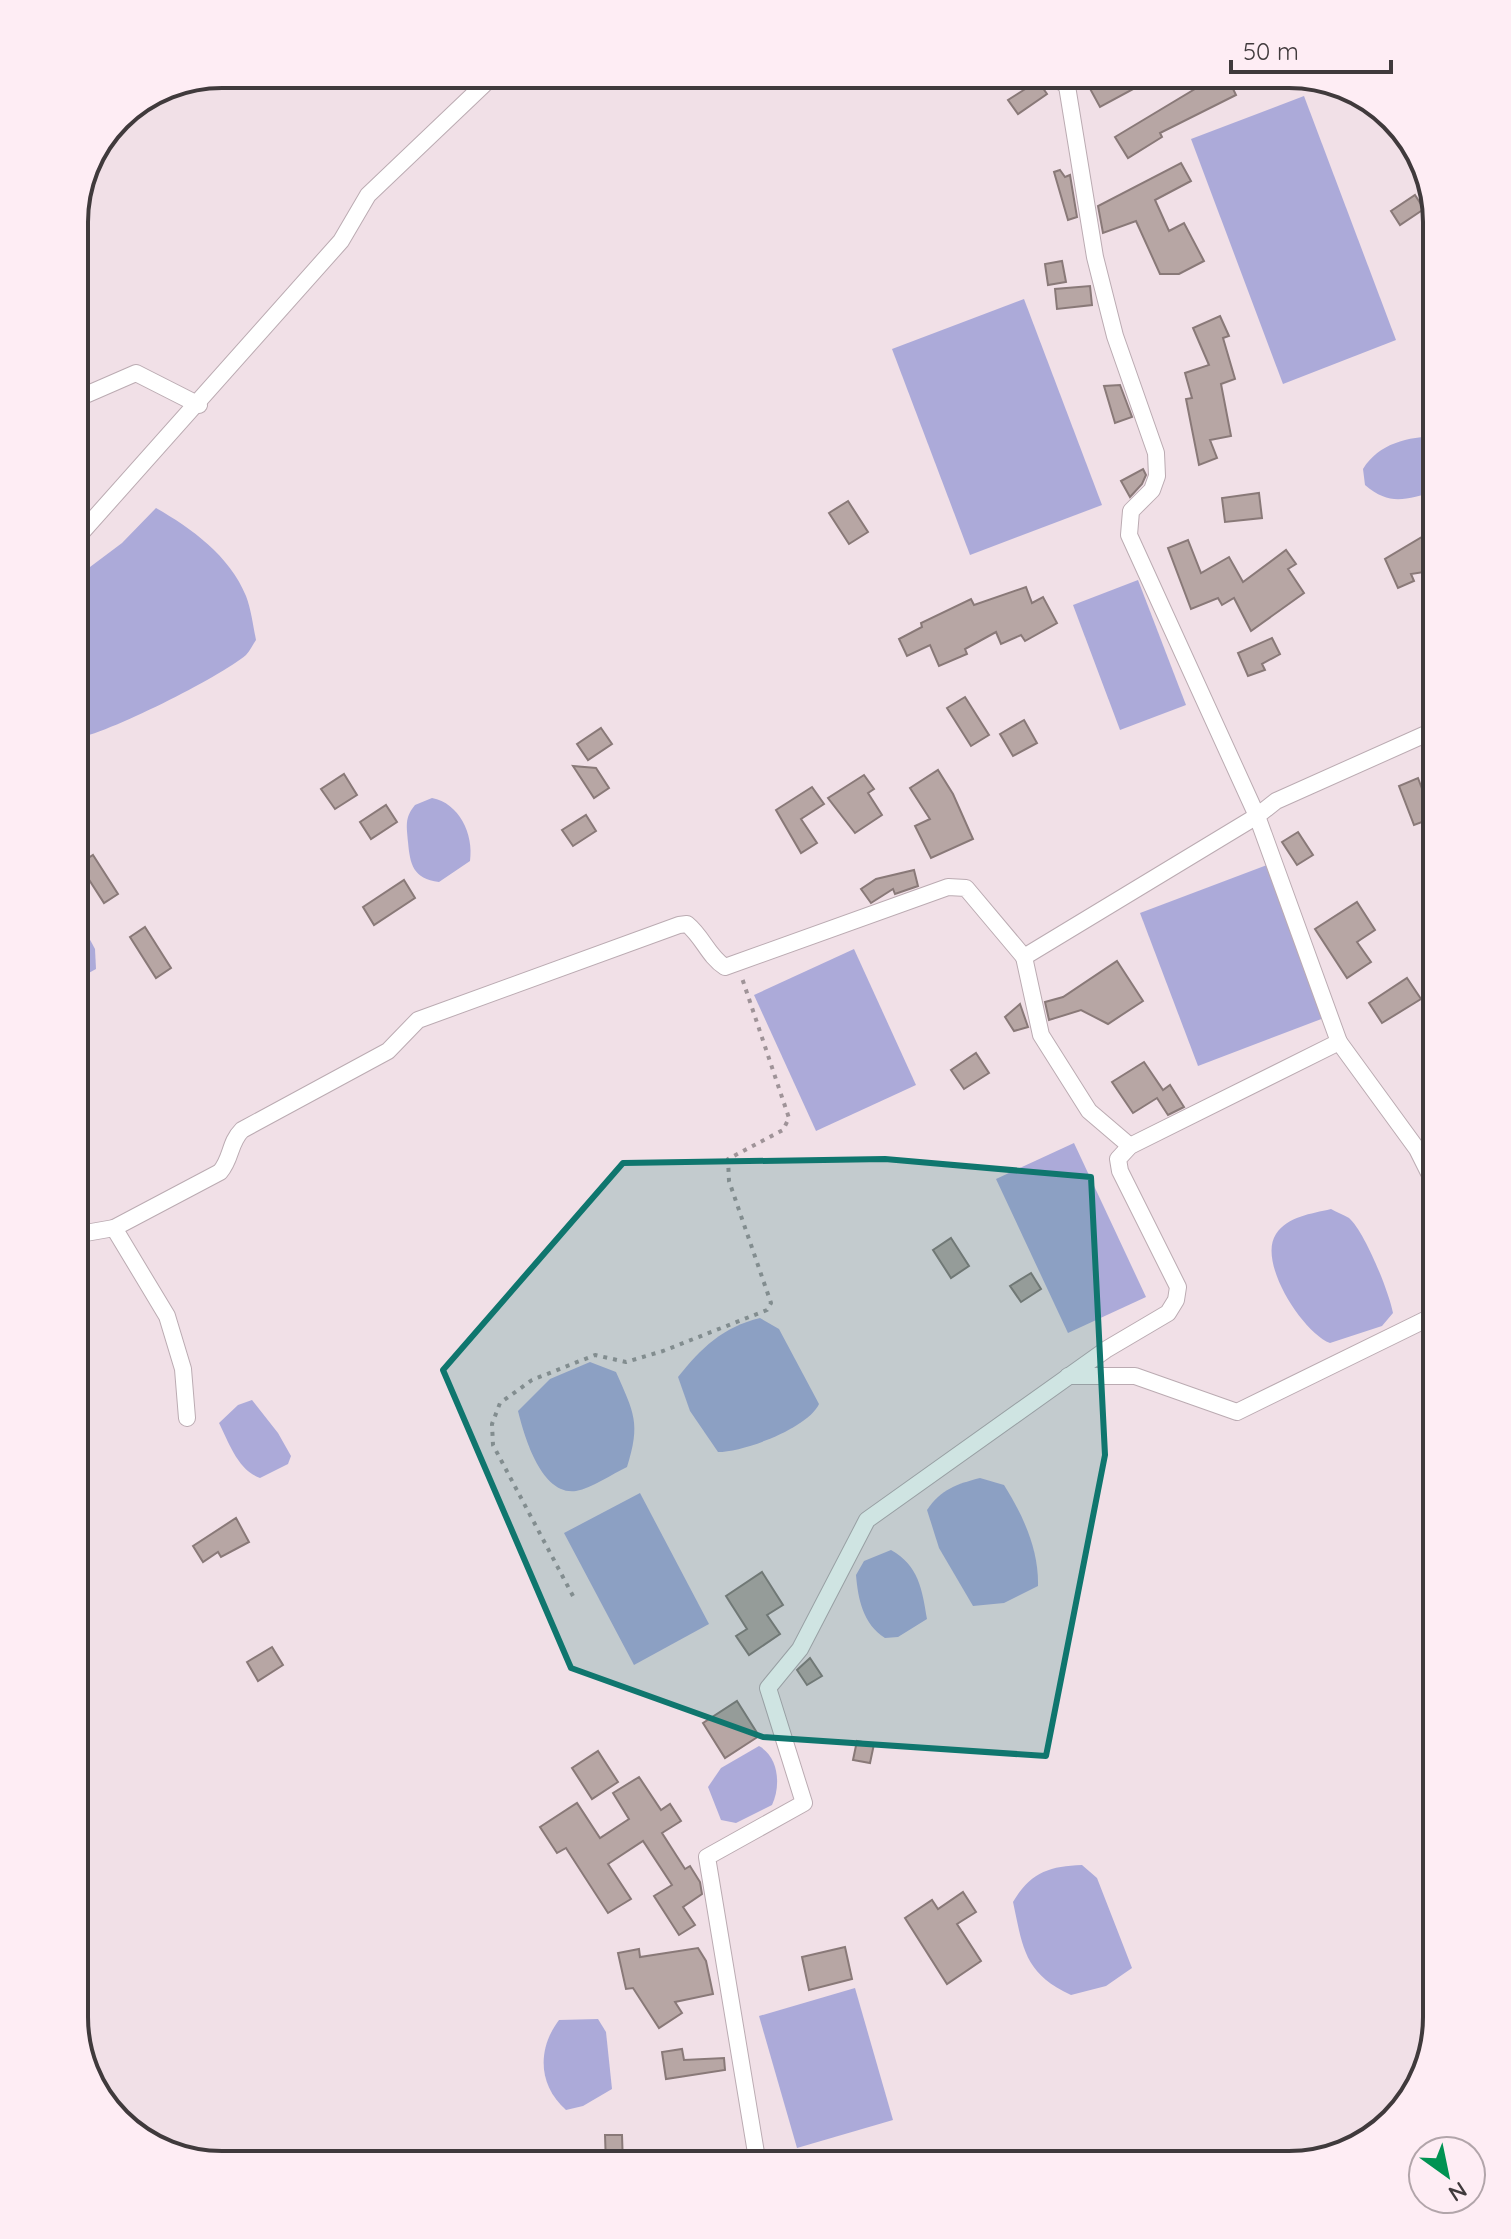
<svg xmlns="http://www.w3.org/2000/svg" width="1511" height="2239" viewBox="0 0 1511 2239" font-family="Quicksand,sans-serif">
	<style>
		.water { fill: #acaad9 }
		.building { fill: #b7a6a4; stroke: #897978; stroke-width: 2 }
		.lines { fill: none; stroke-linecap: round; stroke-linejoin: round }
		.street-casing { stroke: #bbabb2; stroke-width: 18 }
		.path { stroke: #9f9398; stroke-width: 4; stroke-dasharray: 4 6; stroke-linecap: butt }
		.street { stroke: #fff; stroke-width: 16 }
		.marked { fill: #0f766e; fill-opacity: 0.2; stroke: #0f766e; stroke-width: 6; stroke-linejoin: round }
		.rim { fill: none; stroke: #403a3c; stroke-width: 4 }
	</style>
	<rect width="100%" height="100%" fill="#f1e0e7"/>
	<g class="water">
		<path d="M1304,96L1396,340L1283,384L1191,139Z"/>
		<path d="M1024,299L1102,505L970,555L892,349Z"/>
		<path d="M1437,436V491C1406,499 1391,507 1365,485L1363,469C1379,443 1408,437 1437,436Z"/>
		<path d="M156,508C191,528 230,556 246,596C251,609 253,625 256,640C253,644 250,651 246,655C220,677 107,734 74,739V579L122,543Z"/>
		<path d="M1138,580L1186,705L1120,730L1073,605Z"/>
		<path d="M432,798C459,803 474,834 470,861L439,882C413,879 410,864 408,842C407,827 404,818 415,805Z"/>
		<path d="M1267,865L1324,1018L1198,1066L1140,913Z"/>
		<path d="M74,910L95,949L96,969L74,981Z"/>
		<path d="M854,949L916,1085L816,1131L754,995Z"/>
		<path d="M1074,1143L1146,1297L1068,1333L996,1179Z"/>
		<path d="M1331,1209C1336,1212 1344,1215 1349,1218C1365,1232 1389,1292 1393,1313L1382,1326L1330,1343C1303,1333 1257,1262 1276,1234C1288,1216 1311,1214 1331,1209Z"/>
		<path d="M760,1318L779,1329L819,1404C808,1428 744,1452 718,1452L690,1411L678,1377C701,1348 723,1327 760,1318Z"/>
		<path d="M590,1362L616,1372C634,1413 641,1423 627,1467C612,1474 592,1488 576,1491C541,1496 524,1435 518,1411L550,1379Z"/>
		<path d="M252,1400L278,1433L291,1456L288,1464L260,1478C238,1470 229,1443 219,1423L238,1405Z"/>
		<path d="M980,1478L1004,1485C1023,1515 1039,1550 1038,1586L1004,1603L973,1606L939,1548L927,1510C941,1489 957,1484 980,1478Z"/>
		<path d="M640,1493L709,1624L634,1665L564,1533Z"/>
		<path d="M891,1550C919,1566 922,1589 927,1619L898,1637L885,1638C863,1624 858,1599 856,1575L864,1561Z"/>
		<path d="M759,1746C779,1757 781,1786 772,1805L736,1823L721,1820L708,1787L721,1768Z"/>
		<path d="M1082,1865L1097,1878L1132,1968L1106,1986L1071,1995C1024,1973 1023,1948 1013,1902C1030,1873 1049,1866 1082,1865Z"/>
		<path d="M855,1988L893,2120L797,2148L759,2016Z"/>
		<path d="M598,2019L606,2032L612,2089L583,2106L566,2110C538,2085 537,2049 559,2020Z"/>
	</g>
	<g class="building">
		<path d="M1082,74H1161L1100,107Z"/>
		<path d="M1220,74H1226L1236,95L1160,133L1162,137L1128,158L1115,137Z"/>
		<path d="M1038,81L1047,94L1018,114L1008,100Z"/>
		<path d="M1181,163L1191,181L1155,200L1169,231L1184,223L1204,261L1179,274H1160L1136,221L1103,233L1098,206Z"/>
		<path d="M1060,170L1065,177L1070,175L1077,217L1068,220L1054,172Z"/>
		<path d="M1415,195L1424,209L1400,225L1391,211Z"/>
		<path d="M1062,261L1066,282L1048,285L1045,264Z"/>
		<path d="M1090,286L1092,305L1057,309L1055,289Z"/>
		<path d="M1220,316L1229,336L1223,338L1235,379L1221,384L1231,436L1210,440L1217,458L1199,465L1186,399L1192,398L1185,373L1209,365L1193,328Z"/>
		<path d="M1120,385L1132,417L1115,423L1104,386Z"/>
		<path d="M1143,469L1146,475L1142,484L1130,497L1121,481Z"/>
		<path d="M1259,493L1262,518L1225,522L1222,498Z"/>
		<path d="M848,501L868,532L849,544L829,513Z"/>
		<path d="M1437,528V570L1411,574L1414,581L1398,588L1385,559Z"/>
		<path d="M1188,540L1201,573L1229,557L1243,582L1286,550L1296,564L1288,569L1304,593L1251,631L1234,598L1222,605L1218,598L1191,609L1168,548Z"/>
		<path d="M1026,587L1032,603L1043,597L1057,623L1025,641L1021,635L1001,644L996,632L965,649L967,654L939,666L930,645L907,656L899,639L922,627L921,623L971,599L974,605Z"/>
		<path d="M1272,638L1280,654L1262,664L1265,670L1248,676L1238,653Z"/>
		<path d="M965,697L989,735L971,746L947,708Z"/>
		<path d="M1024,720L1037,743L1013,756L1000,734Z"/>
		<path d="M601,728L612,744L588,760L577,744Z"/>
		<path d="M573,766L596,768L609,788L594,798Z"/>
		<path d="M938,770L953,794L973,839L931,858L915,826L930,819L910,788Z"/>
		<path d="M344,774L357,795L335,809L321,789Z"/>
		<path d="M864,775L874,789L868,793L882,815L855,833L828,798Z"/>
		<path d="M1418,778L1433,818L1414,825L1399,786Z"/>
		<path d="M812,787L824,804L801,819L817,843L801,853L776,810Z"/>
		<path d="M386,805L397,822L371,839L360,822Z"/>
		<path d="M586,815L596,831L573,846L562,830Z"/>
		<path d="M1298,832L1313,855L1297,865L1282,842Z"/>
		<path d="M93,855L118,894L104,903L79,864Z"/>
		<path d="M914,870L918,886L895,894L893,889L871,903L861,889L876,879Z"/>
		<path d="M404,880L415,898L374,925L363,907Z"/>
		<path d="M1357,902L1375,930L1357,942L1371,962L1347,978L1315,929Z"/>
		<path d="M145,927L171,968L156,978L130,937Z"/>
		<path d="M1117,961L1143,1001L1108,1024L1081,1010L1049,1020L1045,1002L1063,997Z"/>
		<path d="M1407,978L1421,999L1382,1023L1369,1003Z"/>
		<path d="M1020,1004L1028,1027L1014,1031L1005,1017Z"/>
		<path d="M976,1053L989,1073L964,1089L951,1070Z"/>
		<path d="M1144,1062L1163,1090L1170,1085L1184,1107L1168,1115L1157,1098L1133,1113L1112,1082Z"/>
		<path d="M951,1238L969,1266L951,1278L933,1250Z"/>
		<path d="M1031,1273L1041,1289L1021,1302L1010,1286Z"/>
		<path d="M236,1518L249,1542L221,1557L218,1552L203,1562L193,1546Z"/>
		<path d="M762,1572L783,1605L767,1615L780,1634L749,1655L736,1636L747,1629L726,1596Z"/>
		<path d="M272,1647L283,1665L258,1681L247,1662Z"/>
		<path d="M810,1658L822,1676L807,1685L797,1670Z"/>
		<path d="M737,1701L759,1736L725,1758L703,1723Z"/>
		<path d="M857,1741L874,1744L870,1763L853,1760Z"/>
		<path d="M598,1751L618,1782L592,1799L572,1768Z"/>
		<path d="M639,1777L661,1810L670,1804L681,1821L662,1833L685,1869L690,1866L700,1882L702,1894L683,1907L695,1925L679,1935L654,1896L672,1885L643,1841L608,1864L631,1899L608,1913L566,1848L557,1853L540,1827L577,1803L600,1838L629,1819L613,1793Z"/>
		<path d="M963,1892L976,1912L957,1924L981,1961L947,1984L905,1918L932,1900L938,1909Z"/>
		<path d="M845,1947L852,1979L809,1990L802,1957Z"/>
		<path d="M698,1948L706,1961L713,1994L675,2002L682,2013L659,2028L633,1988L626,1989L618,1953L639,1949L640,1957Z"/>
		<path d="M682,2049L684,2060L724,2058L725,2070L666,2079L662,2052Z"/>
		<path d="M605,2135H622L623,2165H606Z"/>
	</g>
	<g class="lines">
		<g class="street-casing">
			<g id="street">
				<path d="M74,400L136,373L199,405"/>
				<path d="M74,541L341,241L368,195L495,74"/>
				<path d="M1024,957L1041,1035L1089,1111L1130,1146"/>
				<path d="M1339,1042L1417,1149L1437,1189"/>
				<path d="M74,1224L80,1234L114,1228L167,1316L183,1369L187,1418"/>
				<path d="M114,1228L220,1172C232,1158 229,1143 242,1130L388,1051L418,1020L679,925L687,924C703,937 708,956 725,967L948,887L966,888L1024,957L1257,816L1129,535L1131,511L1152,490L1157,476L1156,453L1115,336L1095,257L1067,86L1050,74"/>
				<path d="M1068,1376H1135L1237,1412L1437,1314"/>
				<path d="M758,2165L707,1857L804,1803L768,1688L800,1649L867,1520L1107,1349L1168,1313L1176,1300L1178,1287L1120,1171L1118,1159L1130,1146L1339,1042L1257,816L1276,801L1437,729"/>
			</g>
		</g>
		<path class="path" d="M573,1596L493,1445L492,1424L500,1403L532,1380L595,1355L626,1362L663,1351L767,1310L771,1303L729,1181L728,1159L783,1130L789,1118L742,978"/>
		<use href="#street" class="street"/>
	</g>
	<path class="marked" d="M885,1159L1091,1177L1105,1455L1046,1756L763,1737L571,1668L443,1370L623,1163Z"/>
	<path d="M0 0H1511V2239H0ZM222 88H1289A134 134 0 0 1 1423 222V2017A134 134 0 0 1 1289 2151H222A134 134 0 0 1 88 2017V222A134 134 0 0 1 222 88Z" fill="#feedf4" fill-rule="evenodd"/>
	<path class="rim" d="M222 88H1289A134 134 0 0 1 1423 222V2017A134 134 0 0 1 1289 2151H222A134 134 0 0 1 88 2017V222A134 134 0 0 1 222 88Z"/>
	<g transform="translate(1447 2175) rotate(147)"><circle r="38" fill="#feedf4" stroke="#b2a5aa" stroke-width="2"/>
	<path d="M0-6L14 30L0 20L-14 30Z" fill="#019353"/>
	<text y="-12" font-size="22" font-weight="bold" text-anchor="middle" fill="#403a3c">N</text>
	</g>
	<path d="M1231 60v12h160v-12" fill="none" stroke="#403a3c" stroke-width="4"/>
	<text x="1243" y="60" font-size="24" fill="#403a3c" stroke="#feedf4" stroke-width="6" paint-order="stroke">50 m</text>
</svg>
